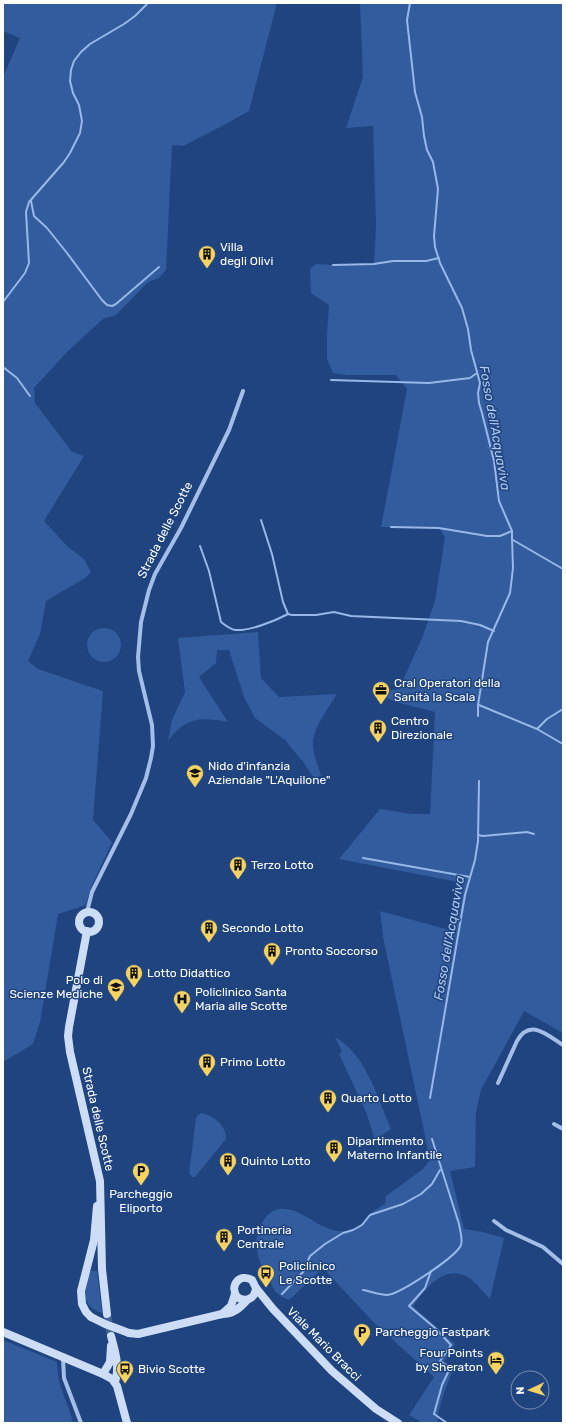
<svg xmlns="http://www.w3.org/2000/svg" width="566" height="1426" viewBox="0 0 566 1426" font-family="Rubik,sans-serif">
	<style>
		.green { fill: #325c9d }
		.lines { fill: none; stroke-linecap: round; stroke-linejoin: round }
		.stream { stroke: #97b8e9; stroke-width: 2 }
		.secondary-tunnel { stroke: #416092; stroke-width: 8; stroke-dasharray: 8 4; stroke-linecap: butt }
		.street { stroke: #a3bee8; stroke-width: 4 }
		.secondary { stroke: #ceddf6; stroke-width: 8 }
		.secondary-bridge { stroke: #ceddf6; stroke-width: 8 }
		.labels { text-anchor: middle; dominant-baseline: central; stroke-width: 3; stroke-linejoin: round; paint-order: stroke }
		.poi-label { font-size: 12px; fill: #fff; stroke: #1f447f; text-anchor: start }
		.street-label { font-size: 12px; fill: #fff; stroke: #1f447f }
		.water-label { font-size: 13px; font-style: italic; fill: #afc9ef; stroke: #1f447f }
	</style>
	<rect width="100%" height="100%" fill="#1f447f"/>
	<g class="green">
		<path d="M3,3H277L249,111L226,124L183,146L172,145L166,270L159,278L148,282L116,315L103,319L68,351L34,388L35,403L72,452L84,456L44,521L68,547L84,559L91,572L85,578L46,601L40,634L28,661L38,669L103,691L93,820L112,842L90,890L86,905L58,914L40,1022L33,1044L3,1062V77L20,38L3,31Z"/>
		<path d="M360,3H563V1033L524,1011L481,1090L476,1112L475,1167L450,1171L464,1229L483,1232L504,1238L490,1299C484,1293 479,1286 473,1281C469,1277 464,1275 459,1274C438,1270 424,1292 413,1306L455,1344L444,1361L454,1368C446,1386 439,1404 437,1423H423L409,1415L434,1377L375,1324L323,1268L289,1300C285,1298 281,1297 278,1294C274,1291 272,1285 270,1281C258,1262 250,1241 263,1221C267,1215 273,1209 280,1209C306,1206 328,1244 357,1227C363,1224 365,1218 370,1214C374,1210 380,1207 385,1204L386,1196L423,1169L430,1160L383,937L380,911L453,931L463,883L339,859L380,809L412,814H430L435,712L396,702L385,697L386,691L399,689L422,638L435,601L445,537L439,528L381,527L407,389L396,375H347L333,373L327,359V334L329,305L311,293L310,269L316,264L333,265L374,264L376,225L373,126L346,128L363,77Z"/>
		<circle cx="104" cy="645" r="17"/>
		<path d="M258,632L261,678L279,697L337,694C329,707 314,727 313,742C312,752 318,765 321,775L315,780L304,763L285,740L255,718L244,697L229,650H217L216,663L199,677L228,722C200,717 186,717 168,741L172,720L185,692L178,638Z"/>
		<path d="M335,1037C366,1054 378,1099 391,1129L375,1140L366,1112L339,1054L342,1052Z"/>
		<path d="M202,1113C215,1117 226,1125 226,1139L195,1177H192L189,1173L196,1118L198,1115Z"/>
		<path d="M90,1271H97L102,1313C79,1305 85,1290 90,1271Z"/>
		<path d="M3,1340L57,1362C57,1387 68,1400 73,1423H3Z"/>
	</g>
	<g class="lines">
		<g class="stream">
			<path d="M410,3L407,20L415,92L422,117L424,136L427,150L433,162L438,189L434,236L435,247L440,263L462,308L468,329L471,350L480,383L478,393L479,403L482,413L494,461L499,501L512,531V538L513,568L510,593L488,642L478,705V716"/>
			<path d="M31,201L34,216L47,228L67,253L102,300L107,305L112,306L116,304L159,267"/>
			<path d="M333,265L374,264L393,261H426L439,258"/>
			<path d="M3,302L25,273L29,263L26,212L29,202L64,162L70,153L80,133L82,121L79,105L73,93L70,81L71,70L74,61L81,52L90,44L124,24L135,16L148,3"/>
			<path d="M3,367L17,378L30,396"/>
			<path d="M331,380L429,383L470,378L477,373"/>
			<path d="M261,520L272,554L283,602L288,614"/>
			<path d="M391,527L439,528L487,536H500L512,531"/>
			<path d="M513,540L563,569"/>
			<path d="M200,546L209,571L221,622C226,626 230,629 235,630C250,631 275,621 288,614L292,615H316L334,612L351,616L461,621L480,625L494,631"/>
			<path d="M479,705L537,729L563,744"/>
			<path d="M537,729L547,719L563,709"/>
			<path d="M478,835L483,836L527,832L534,834"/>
			<path d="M363,858L470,877"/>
			<path d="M430,1098L465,895L475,860L478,841L479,781"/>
			<path d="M431,1271L425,1288L409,1306L435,1328L451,1345L440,1361L450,1368L442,1385L434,1414L447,1423"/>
			<path d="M363,1290C370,1291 380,1295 387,1295C400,1294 456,1257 461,1245C463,1239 460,1231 459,1224L432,1139"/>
			<path d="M282,1294L303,1272L310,1256L325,1244L343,1233L353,1230L362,1225L370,1215L403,1204L421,1194L432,1184L440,1170"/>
		</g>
		<path class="secondary-tunnel" d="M107,1314L111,1336"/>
		<g class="street">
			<path d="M87,912L92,892L131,814L146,778L151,758L153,746L152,725L139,671L138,657L141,622L149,590L155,574L181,528L229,430L243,391"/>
			<path d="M498,1083L517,1041C530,1018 547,1035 563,1045"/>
			<path d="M554,1124L563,1129"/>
			<path d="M494,1221L506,1230L543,1247L563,1264"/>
			<path d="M63,1358L64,1378L81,1423"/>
		</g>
		<g class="secondary">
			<circle cx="89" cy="922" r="10"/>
			<path d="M87,931L69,1027L68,1036L70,1052L100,1181L102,1269L107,1314"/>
			<path d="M256,1288C255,1299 245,1303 237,1297C229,1285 240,1273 252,1280L256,1288L273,1309L332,1371L376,1409L398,1423"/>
			<path d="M222,1314L231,1306L235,1294"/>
			<path d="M91,1317L86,1312L82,1304L81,1291L94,1240L97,1206"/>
			<path d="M3,1332L103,1374L112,1379L117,1386L127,1423"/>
			<path d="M129,1333L138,1334L222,1314C233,1314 240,1308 247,1300"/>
			<path d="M111,1336C115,1351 120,1366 115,1382"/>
			<path d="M103,1374L110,1362L111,1346"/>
		</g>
		<path class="secondary-bridge" d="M91,1317L105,1324L129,1333"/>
	</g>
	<defs>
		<g id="building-pin" transform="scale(0.9)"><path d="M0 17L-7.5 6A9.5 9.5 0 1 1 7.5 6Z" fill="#f5d363" stroke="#1f447f"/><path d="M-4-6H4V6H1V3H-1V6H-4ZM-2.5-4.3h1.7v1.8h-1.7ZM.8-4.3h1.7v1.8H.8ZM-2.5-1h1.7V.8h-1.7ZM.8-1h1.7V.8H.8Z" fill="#111"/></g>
		<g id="office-pin" transform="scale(0.9)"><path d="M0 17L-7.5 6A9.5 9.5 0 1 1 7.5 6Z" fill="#f5d363" stroke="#1f447f"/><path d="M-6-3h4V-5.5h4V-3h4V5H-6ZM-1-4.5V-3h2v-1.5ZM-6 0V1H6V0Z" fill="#111"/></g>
		<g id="school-pin" transform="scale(0.9)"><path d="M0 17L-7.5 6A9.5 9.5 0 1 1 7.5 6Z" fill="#f5d363" stroke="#1f447f"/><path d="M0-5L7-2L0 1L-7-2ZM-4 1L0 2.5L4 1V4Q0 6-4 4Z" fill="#111"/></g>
		<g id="university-pin" transform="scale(0.9)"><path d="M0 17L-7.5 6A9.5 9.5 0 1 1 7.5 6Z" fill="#f5d363" stroke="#1f447f"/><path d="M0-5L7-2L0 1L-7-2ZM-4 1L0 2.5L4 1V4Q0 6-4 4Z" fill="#111"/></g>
		<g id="hospital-pin" transform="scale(0.9)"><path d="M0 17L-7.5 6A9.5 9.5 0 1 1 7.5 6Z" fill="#f5d363" stroke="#1f447f"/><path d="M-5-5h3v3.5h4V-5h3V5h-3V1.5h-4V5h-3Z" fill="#111"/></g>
		<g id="parking-pin" transform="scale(0.9)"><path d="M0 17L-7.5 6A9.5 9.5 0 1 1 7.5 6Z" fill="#f5d363" stroke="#1f447f"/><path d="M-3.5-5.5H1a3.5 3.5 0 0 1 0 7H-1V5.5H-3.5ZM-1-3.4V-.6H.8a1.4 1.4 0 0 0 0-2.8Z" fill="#111"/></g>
		<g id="bus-pin" transform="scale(0.9)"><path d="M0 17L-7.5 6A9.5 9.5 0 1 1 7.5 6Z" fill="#f5d363" stroke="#1f447f"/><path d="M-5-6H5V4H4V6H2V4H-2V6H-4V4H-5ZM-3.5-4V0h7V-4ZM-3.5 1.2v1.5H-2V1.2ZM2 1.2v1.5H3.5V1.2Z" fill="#111"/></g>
		<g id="hotel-pin" transform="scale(0.9)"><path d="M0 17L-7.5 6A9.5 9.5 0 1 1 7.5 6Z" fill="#f5d363" stroke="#1f447f"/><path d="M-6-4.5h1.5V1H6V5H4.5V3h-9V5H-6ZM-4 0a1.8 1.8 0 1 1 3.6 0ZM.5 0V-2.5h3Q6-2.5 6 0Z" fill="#111"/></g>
	</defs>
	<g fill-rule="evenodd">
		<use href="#building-pin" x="207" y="254"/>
		<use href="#office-pin" x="381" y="690"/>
		<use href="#building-pin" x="378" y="728"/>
		<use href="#school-pin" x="195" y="773"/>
		<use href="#building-pin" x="238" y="865"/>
		<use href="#building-pin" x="209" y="928"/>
		<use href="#building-pin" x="272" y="951"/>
		<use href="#building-pin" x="134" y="973"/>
		<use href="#university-pin" x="116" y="987"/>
		<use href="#hospital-pin" x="182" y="999"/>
		<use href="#building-pin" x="207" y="1062"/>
		<use href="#building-pin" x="328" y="1098"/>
		<use href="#building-pin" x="334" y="1148"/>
		<use href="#building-pin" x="228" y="1161"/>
		<use href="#parking-pin" x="141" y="1171"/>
		<use href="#building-pin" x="224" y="1237"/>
		<use href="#bus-pin" x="266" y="1273"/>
		<use href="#parking-pin" x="362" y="1332"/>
		<use href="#hotel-pin" x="496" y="1360"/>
		<use href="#bus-pin" x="125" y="1369"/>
	</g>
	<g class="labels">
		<g class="poi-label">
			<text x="220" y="247">Villa<tspan x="220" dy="14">degli Olivi</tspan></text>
			<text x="394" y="683">Cral Operatori della<tspan x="394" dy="14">Sanità la Scala</tspan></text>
			<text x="391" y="721">Centro<tspan x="391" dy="14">Direzionale</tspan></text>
			<text x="208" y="766">Nido d'infanzia<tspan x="208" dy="14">Aziendale "L'Aquilone"</tspan></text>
			<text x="251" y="865">Terzo Lotto</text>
			<text x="222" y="928">Secondo Lotto</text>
			<text x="285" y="951">Pronto Soccorso</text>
			<text x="147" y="973">Lotto Didattico</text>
			<text x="103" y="980" text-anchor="end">Polo di<tspan x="103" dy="14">Scienze Mediche</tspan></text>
			<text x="195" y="992">Policlinico Santa<tspan x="195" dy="14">Maria alle Scotte</tspan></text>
			<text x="220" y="1062">Primo Lotto</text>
			<text x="341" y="1098">Quarto Lotto</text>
			<text x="347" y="1141">Dipartimemto<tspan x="347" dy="14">Materno Infantile</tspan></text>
			<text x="241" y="1161">Quinto Lotto</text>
			<text x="141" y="1194" text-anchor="middle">Parcheggio<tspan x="141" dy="14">Eliporto</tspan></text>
			<text x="237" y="1230">Portineria<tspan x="237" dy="14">Centrale</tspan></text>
			<text x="279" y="1266">Policlinico<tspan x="279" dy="14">Le Scotte</tspan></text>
			<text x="375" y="1332">Parcheggio Fastpark</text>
			<text x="483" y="1353" text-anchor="end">Four Points<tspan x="483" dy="14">by Sheraton</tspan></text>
			<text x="138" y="1369">Bivio Scotte</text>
		</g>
		<g class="street-label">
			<text transform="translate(165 530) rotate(-63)">Strada delle Scotte</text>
			<text transform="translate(98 1119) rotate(77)">Strada delle Scotte</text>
			<text transform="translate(324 1344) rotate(45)">Viale Mario Bracci</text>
		</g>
		<g class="water-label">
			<text transform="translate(495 428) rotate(80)">Fosso dell'Acquaviva</text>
			<text transform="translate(449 938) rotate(-80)">Fosso dell'Acquaviva</text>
		</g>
	</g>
	<rect width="566" height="1426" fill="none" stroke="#ffffff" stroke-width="8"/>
	<g transform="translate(530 1390) rotate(266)"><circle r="19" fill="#1f447f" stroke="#798fb2"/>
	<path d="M0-3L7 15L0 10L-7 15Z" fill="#f5d363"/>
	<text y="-6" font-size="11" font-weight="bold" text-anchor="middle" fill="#ffffff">N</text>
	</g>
</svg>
